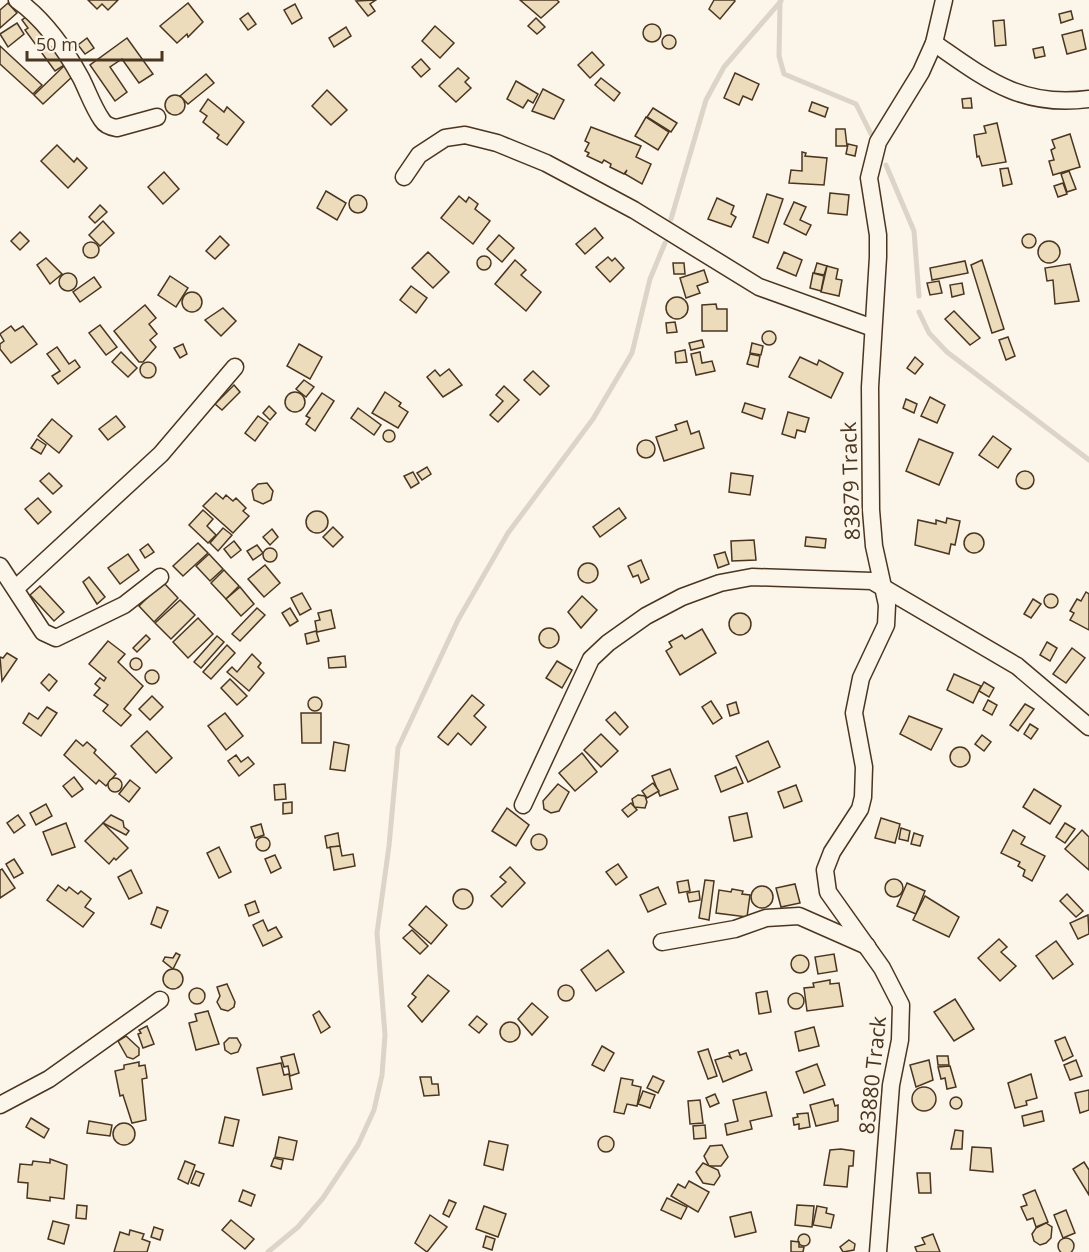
<svg xmlns="http://www.w3.org/2000/svg" width="1089" height="1252" viewBox="0 0 1089 1252" font-family="'Open Sans',sans-serif">
	<style>
		.lines { fill: none; stroke-linecap: round; stroke-linejoin: round }
		.stream { stroke: #dcd4c6; stroke-width: 5 }
		.building { fill: #ecdcbc; stroke: #4a3520; stroke-width: 1.5 }
		.minor-casing { stroke: #4a3520; stroke-width: 19 }
		.minor { stroke: #fbf6e9; stroke-width: 16 }
		.labels { text-anchor: middle; dominant-baseline: central; stroke-width: 4.5; stroke-linejoin: round; paint-order: stroke }
		.street-label { font-size: 21px; fill: #4a3520; stroke: #fbf6e9 }
	</style>
	<rect width="100%" height="100%" fill="#fbf6e9"/>
	<g class="lines">
		<g class="stream">
			<path d="M780,2L779,56L784,74L856,104L871,134"/>
			<path d="M886,165L914,231L919,296"/>
			<path d="M671,219L706,100L724,67L781,1"/>
			<path d="M919,312L929,333L947,352L1089,460"/>
			<path d="M268,1252L298,1227L323,1198L358,1145L374,1110L382,1075L385,1035L377,933L389,846L398,748L458,620L508,533L593,419L632,353L650,279L665,243"/>
		</g>
	</g>
	<g class="building">
		<path d="M88,0H118L108,10L102,4L97,9Z"/>
		<path d="M376,0L370,4L375,11L368,16L356,1Z"/>
		<path d="M520,0H557L559,2L541,18Z"/>
		<path d="M714,0H734L735,1L720,19L709,9Z"/>
		<path d="M8,3L17,13L0,28V10Z"/>
		<path d="M188,3L203,22L188,37L187,34L177,43L160,26Z"/>
		<path d="M295,4L302,18L292,24L284,10Z"/>
		<path d="M1071,11L1073,19L1061,23L1059,14Z"/>
		<path d="M248,13L256,24L248,30L240,19Z"/>
		<path d="M30,14L66,64L55,71L25,30L28,28L22,20Z"/>
		<path d="M536,18L545,27L537,34L528,26Z"/>
		<path d="M1004,20L1006,45L995,46L993,21Z"/>
		<path d="M17,23L24,34L8,47L0,34Z"/>
		<circle cx="652" cy="33" r="9"/>
		<path d="M435,26L454,43L440,58L422,41Z"/>
		<path d="M346,27L351,36L334,47L329,38Z"/>
		<path d="M1082,30L1086,49L1067,54L1062,35Z"/>
		<circle cx="669" cy="42" r="7"/>
		<path d="M87,38L94,48L85,54L78,45Z"/>
		<path d="M127,38L153,74L139,83L122,59L110,67L127,92L115,101L90,65Z"/>
		<path d="M0,46L42,85L33,94L0,64Z"/>
		<path d="M1043,47L1045,56L1035,58L1033,49Z"/>
		<path d="M592,52L604,65L590,78L578,65Z"/>
		<path d="M421,59L430,69L421,77L412,67Z"/>
		<path d="M64,66L73,76L43,104L34,95Z"/>
		<path d="M458,68L469,78L465,82L471,88L456,102L439,86Z"/>
		<path d="M735,73L759,84L752,100L743,96L739,105L724,98Z"/>
		<path d="M206,74L214,83L188,104L180,96Z"/>
		<path d="M601,78L620,93L614,101L595,85Z"/>
		<path d="M516,81L538,94L533,103L528,100L523,108L507,99Z"/>
		<path d="M543,89L564,100L554,119L532,111Z"/>
		<path d="M327,90L347,110L331,125L312,106Z"/>
		<circle cx="175" cy="105" r="10"/>
		<path d="M971,98L972,108H963L962,99Z"/>
		<path d="M208,99L224,112L227,107L244,122L227,145L217,138L219,135L203,122L207,116L200,111Z"/>
		<path d="M812,102L828,108L825,117L809,111Z"/>
		<path d="M653,108L677,123L671,132L647,117Z"/>
		<path d="M646,117L669,132L658,150L635,136Z"/>
		<path d="M997,123L1006,162L982,166L979,156L977,157L974,135L986,133L984,126Z"/>
		<path d="M591,127L641,146L636,157L651,164L642,184L625,174L627,170L624,174L610,167L611,164L604,160L602,163L587,156L589,153L585,151L589,143L585,141Z"/>
		<path d="M836,129H845L847,146H836Z"/>
		<path d="M1070,134L1080,167L1053,175L1049,161L1054,160L1051,150L1055,148L1052,140Z"/>
		<path d="M848,144L857,146L855,156L846,154Z"/>
		<path d="M57,145L74,162L77,158L87,168L68,188L41,161Z"/>
		<path d="M802,152L806,153L805,156L827,158L824,185L789,183L791,170L802,171Z"/>
		<path d="M1008,168L1012,184L1003,186L1000,169Z"/>
		<path d="M1069,171L1076,189L1067,192L1061,174Z"/>
		<path d="M164,172L179,189L163,204L148,187Z"/>
		<path d="M1063,183L1067,194L1058,197L1054,186Z"/>
		<path d="M326,191L346,203L337,220L317,208Z"/>
		<path d="M830,193L849,195L847,215L828,213Z"/>
		<path d="M767,194L783,199L768,243L753,237Z"/>
		<circle cx="358" cy="204" r="9"/>
		<path d="M459,196L466,202L469,197L478,204L475,209L490,221L473,244L441,218Z"/>
		<path d="M717,198L734,206L731,214L736,217L731,227L708,219Z"/>
		<path d="M794,202L806,207L800,220L811,225L806,235L784,224Z"/>
		<path d="M100,205L107,212L95,223L89,217Z"/>
		<path d="M103,221L114,233L100,246L89,235Z"/>
		<path d="M595,228L603,238L585,254L576,244Z"/>
		<path d="M20,232L29,241L20,250L11,241Z"/>
		<circle cx="1029" cy="241" r="7"/>
		<path d="M499,235L514,248L502,262L487,249Z"/>
		<path d="M220,236L229,245L215,259L206,251Z"/>
		<circle cx="1049" cy="252" r="11"/>
		<circle cx="91" cy="250" r="8"/>
		<path d="M428,252L449,272L433,288L412,268Z"/>
		<path d="M784,252L802,260L796,276L777,268Z"/>
		<circle cx="484" cy="263" r="7"/>
		<path d="M608,257L612,261L615,258L624,268L610,282L596,267Z"/>
		<path d="M46,258L62,274L50,284L37,265Z"/>
		<path d="M515,260L526,270L521,275L541,292L526,311L495,284Z"/>
		<path d="M982,260L1004,329L992,333L971,265Z"/>
		<path d="M965,261L968,273L932,280L930,268Z"/>
		<path d="M673,263H684L685,274H674Z"/>
		<path d="M817,263L827,266L824,275L814,273Z"/>
		<path d="M1070,264L1079,301L1055,304L1053,280L1047,281L1045,268Z"/>
		<path d="M827,266L838,269L836,279L842,280L839,296L821,292Z"/>
		<path d="M704,270L708,282L697,286L700,293L686,298L680,278Z"/>
		<circle cx="68" cy="282" r="9"/>
		<path d="M813,273L824,276L821,291L810,288Z"/>
		<path d="M170,276L188,288L176,307L158,295Z"/>
		<path d="M94,277L101,287L80,302L73,292Z"/>
		<path d="M939,281L942,293L930,295L927,283Z"/>
		<path d="M962,283L964,294L952,297L950,285Z"/>
		<path d="M411,286L427,298L416,313L400,300Z"/>
		<circle cx="192" cy="302" r="10"/>
		<circle cx="677" cy="308" r="11"/>
		<path d="M716,304L717,309H727V331H702V305Z"/>
		<path d="M145,305L156,318L149,324L157,334L150,340L156,347L143,362H139L114,331Z"/>
		<path d="M223,308L236,321L221,336L205,320Z"/>
		<path d="M954,311L980,338L970,345L945,319Z"/>
		<path d="M675,322L677,332L667,333L666,323Z"/>
		<path d="M100,325L117,347L106,355L89,333Z"/>
		<path d="M11,326L15,331L23,326L37,344L11,363L0,349V344L4,341L0,334Z"/>
		<circle cx="769" cy="338" r="7"/>
		<path d="M1008,337L1015,356L1006,360L999,340Z"/>
		<path d="M702,340L704,347L691,350L689,343Z"/>
		<path d="M752,343L763,346L761,355L750,353Z"/>
		<path d="M183,344L187,354L180,358L174,348Z"/>
		<path d="M299,344L322,357L310,379L287,366Z"/>
		<path d="M57,347L69,364L75,360L80,367L58,384L52,376L60,371L47,354Z"/>
		<path d="M685,350L687,362L676,363L675,352Z"/>
		<path d="M121,352L137,368L128,377L112,362Z"/>
		<path d="M700,352L702,363L712,361L715,371L696,375L691,354Z"/>
		<path d="M750,354L760,356L758,367L747,364Z"/>
		<path d="M800,357L817,365L819,360L843,373L831,398L789,377Z"/>
		<path d="M915,357L923,364L915,374L907,368Z"/>
		<circle cx="148" cy="370" r="8"/>
		<path d="M449,369L462,385L443,397L427,377L435,370L440,376Z"/>
		<path d="M533,371L549,386L540,395L524,380Z"/>
		<path d="M304,380L314,387L306,397L296,389Z"/>
		<path d="M234,385L240,392L222,410L215,404Z"/>
		<path d="M504,386L519,400L498,422L490,415L503,401L496,395Z"/>
		<path d="M385,392L401,403L399,406L408,412L398,428L372,413Z"/>
		<circle cx="295" cy="402" r="10"/>
		<path d="M322,393L334,401L315,431L306,424L310,418L306,416Z"/>
		<path d="M930,397L945,405L937,423L921,416Z"/>
		<path d="M906,399L917,404L914,413L903,408Z"/>
		<path d="M745,403L765,409L762,419L742,412Z"/>
		<path d="M269,406L276,413L270,420L263,413Z"/>
		<path d="M358,408L381,425L374,435L351,418Z"/>
		<path d="M788,412L809,418L805,432L797,430L795,438L782,434Z"/>
		<path d="M116,416L125,427L108,440L99,429Z"/>
		<path d="M258,416L268,423L255,441L245,433Z"/>
		<path d="M52,419L72,436L59,453L38,436Z"/>
		<path d="M687,421L691,434L699,431L704,448L664,461L656,437L677,430L675,425Z"/>
		<circle cx="389" cy="436" r="6"/>
		<path d="M993,436L1011,449L998,468L979,455Z"/>
		<path d="M37,439L46,445L41,454L31,448Z"/>
		<path d="M919,439L953,453L939,485L906,471Z"/>
		<circle cx="646" cy="449" r="9"/>
		<path d="M427,467L431,474L422,480L417,473Z"/>
		<circle cx="1025" cy="480" r="9"/>
		<path d="M413,472L419,483L411,488L404,476Z"/>
		<path d="M49,473L62,486L53,494L40,481Z"/>
		<path d="M731,473L753,476L750,495L729,492Z"/>
		<path d="M267,483L273,491L271,500L263,504L254,500L252,490L258,484Z"/>
		<path d="M216,493L223,499L226,495L233,501L236,498L246,508L243,511L249,516L233,533L203,506Z"/>
		<path d="M38,498L51,512L38,524L25,509Z"/>
		<path d="M619,508L626,518L600,537L593,527Z"/>
		<path d="M203,510L213,519L207,526L216,535L208,543L189,525Z"/>
		<circle cx="317" cy="522" r="11"/>
		<path d="M947,518L960,521L955,545L951,544L949,554L915,545L918,520L936,524V520L946,523Z"/>
		<path d="M333,527L343,537L333,547L323,537Z"/>
		<path d="M223,528L232,535L218,551L210,543Z"/>
		<path d="M272,529L278,537L270,545L263,537Z"/>
		<circle cx="974" cy="543" r="10"/>
		<path d="M806,537L826,539L825,548L805,546Z"/>
		<path d="M754,540L756,560L732,561L731,541Z"/>
		<path d="M234,541L241,550L231,558L224,549Z"/>
		<path d="M198,543L208,553L183,576L173,566Z"/>
		<path d="M148,544L154,552L145,558L140,550Z"/>
		<path d="M257,545L263,553L253,560L247,551Z"/>
		<circle cx="270" cy="555" r="7"/>
		<path d="M725,552L729,564L718,568L714,555Z"/>
		<path d="M128,554L139,570L120,584L108,568Z"/>
		<path d="M209,554L223,569L210,581L196,566Z"/>
		<path d="M641,560L649,579L641,583L638,575L633,577L628,566Z"/>
		<circle cx="588" cy="573" r="10"/>
		<path d="M265,565L280,583L264,597L248,579Z"/>
		<path d="M224,570L239,586L226,599L211,583Z"/>
		<path d="M89,577L105,597L97,604L83,582Z"/>
		<path d="M163,582L178,598L154,622L139,606Z"/>
		<path d="M40,586L64,612L54,621L30,595Z"/>
		<path d="M240,587L254,604L241,616L226,599Z"/>
		<path d="M1086,592L1089,594V630L1070,620L1074,613L1070,611L1077,599L1081,601Z"/>
		<path d="M302,593L311,609L300,615L291,598Z"/>
		<circle cx="1051" cy="601" r="7"/>
		<path d="M582,596L597,610L581,628L568,612Z"/>
		<path d="M1033,599L1041,604L1031,618L1024,614Z"/>
		<path d="M180,600L195,615L171,639L155,623Z"/>
		<path d="M257,608L265,615L240,641L232,634Z"/>
		<path d="M290,608L298,621L290,626L282,613Z"/>
		<path d="M331,610L335,628L317,632L315,621L320,620L318,613Z"/>
		<circle cx="740" cy="624" r="11"/>
		<path d="M198,618L213,634L188,658L173,642Z"/>
		<circle cx="549" cy="638" r="10"/>
		<path d="M702,629L716,653L680,675L666,651L672,647L669,642L682,635L685,639Z"/>
		<path d="M316,631L319,641L307,644L305,634Z"/>
		<path d="M146,635L150,639L137,652L133,648Z"/>
		<path d="M217,636L224,642L201,668L194,662Z"/>
		<path d="M108,641L125,654L118,662L143,686L124,709L131,715L121,726L103,711L108,705L94,695L100,688L95,684L100,678L104,681L106,678L89,664Z"/>
		<path d="M1047,642L1057,648L1050,661L1040,655Z"/>
		<path d="M227,645L235,653L211,679L203,672Z"/>
		<path d="M1072,648L1085,658L1066,683L1053,674Z"/>
		<path d="M7,653L17,659L2,681L0,657L3,658Z"/>
		<path d="M252,654L261,663L258,667L264,673L249,691L227,672L232,667L237,672Z"/>
		<path d="M345,656L346,667L329,668L328,658Z"/>
		<circle cx="136" cy="664" r="6"/>
		<path d="M557,661L572,670L562,688L546,678Z"/>
		<circle cx="152" cy="677" r="7"/>
		<path d="M49,674L57,681L49,691L41,683Z"/>
		<path d="M954,674L981,686L973,703L947,690Z"/>
		<path d="M230,679L247,696L237,705L221,688Z"/>
		<path d="M984,682L994,688L989,697L979,691Z"/>
		<path d="M472,695L484,705L474,716L486,727L471,745L458,733L448,745L438,737Z"/>
		<path d="M152,696L163,707L150,720L139,709Z"/>
		<circle cx="315" cy="704" r="7"/>
		<path d="M988,700L997,705L992,715L983,710Z"/>
		<path d="M711,701L722,718L713,724L702,707Z"/>
		<path d="M736,702L739,713L730,716L727,705Z"/>
		<path d="M1025,704L1034,709L1018,731L1010,725Z"/>
		<path d="M47,707L57,713L41,736L23,723L29,713L38,719Z"/>
		<path d="M615,712L628,727L620,735L606,720Z"/>
		<path d="M225,713L243,736L226,750L208,726Z"/>
		<path d="M301,713H321V743H302Z"/>
		<path d="M909,716L942,729L931,750L900,734Z"/>
		<path d="M1030,724L1038,729L1031,739L1024,734Z"/>
		<path d="M147,731L172,758L156,773L131,746Z"/>
		<path d="M601,734L618,751L601,767L584,750Z"/>
		<path d="M982,735L991,742L984,751L975,744Z"/>
		<path d="M76,740L83,746L87,742L96,750L94,753L116,774L106,786L99,780L96,784L64,755Z"/>
		<path d="M768,741L780,767L748,782L736,756Z"/>
		<path d="M334,742L349,745L345,771L330,769Z"/>
		<circle cx="960" cy="757" r="10"/>
		<path d="M582,753L597,772L575,791L559,773Z"/>
		<path d="M236,755L241,762L248,757L254,764L239,776L228,761Z"/>
		<path d="M736,767L743,783L721,792L715,776Z"/>
		<path d="M670,769L678,789L660,796L652,776Z"/>
		<path d="M74,777L83,789L72,797L63,786Z"/>
		<circle cx="115" cy="785" r="7"/>
		<path d="M130,780L140,788L129,802L119,794Z"/>
		<path d="M653,783L659,791L647,798L642,791Z"/>
		<path d="M285,784L286,799L275,800L274,785Z"/>
		<path d="M558,784L569,792L559,811L551,813L544,809L543,801Z"/>
		<path d="M796,785L802,801L784,808L778,792Z"/>
		<path d="M1034,789L1061,806L1050,824L1023,807Z"/>
		<path d="M638,795L645,796L647,802L645,808L634,807L632,799Z"/>
		<path d="M292,802V813L283,814V803Z"/>
		<path d="M631,803L637,810L628,817L622,810Z"/>
		<path d="M46,804L52,816L36,825L30,813Z"/>
		<path d="M507,808L529,825L516,846L492,831Z"/>
		<path d="M747,813L752,837L734,841L729,817Z"/>
		<path d="M18,815L25,825L14,833L7,823Z"/>
		<path d="M111,815L123,821L124,827L129,831L126,835L103,823Z"/>
		<path d="M881,818L900,824L895,843L875,838Z"/>
		<path d="M66,823L75,847L52,855L43,832Z"/>
		<path d="M103,823L128,848L116,860L114,858L109,864L85,841Z"/>
		<path d="M1065,823L1075,829L1065,843L1056,837Z"/>
		<path d="M261,824L264,835L255,838L251,827Z"/>
		<path d="M901,828L910,831L908,841L899,839Z"/>
		<path d="M1013,830L1025,837L1021,844L1045,856L1032,881L1023,876L1025,870L1018,866L1020,862L1001,853Z"/>
		<path d="M1082,830L1089,837V870L1065,849Z"/>
		<path d="M338,833L340,846L327,848L325,836Z"/>
		<path d="M914,833L923,836L920,846L911,844Z"/>
		<circle cx="539" cy="842" r="8"/>
		<circle cx="263" cy="844" r="7"/>
		<path d="M340,846L342,856L353,854L355,866L334,870L330,847Z"/>
		<path d="M219,847L231,872L219,878L207,853Z"/>
		<path d="M275,855L281,868L271,873L265,859Z"/>
		<path d="M14,859L23,873L14,878L6,864Z"/>
		<path d="M618,864L627,877L616,885L606,872Z"/>
		<path d="M510,867L525,883L502,907L491,896L506,882L500,877Z"/>
		<path d="M2,869L15,888L0,898V870Z"/>
		<path d="M131,870L142,893L129,899L118,877Z"/>
		<circle cx="894" cy="888" r="9"/>
		<path d="M688,880L690,891L679,893L677,882Z"/>
		<path d="M705,880L714,881L709,920L699,918Z"/>
		<path d="M907,883L925,891L916,914L897,906Z"/>
		<path d="M795,884L800,903L781,907L776,888Z"/>
		<path d="M58,885L66,891L69,887L78,894L81,891L91,899L85,907L94,913L83,927L47,900Z"/>
		<circle cx="762" cy="897" r="11"/>
		<path d="M658,887L666,904L648,912L640,895Z"/>
		<circle cx="463" cy="899" r="10"/>
		<path d="M732,889L743,891L742,894L750,895L747,917L716,913L719,890L731,892Z"/>
		<path d="M699,891L700,900L689,902L687,893Z"/>
		<path d="M1067,894L1083,911L1076,917L1060,901Z"/>
		<path d="M925,896L959,917L949,937L913,920Z"/>
		<path d="M255,901L259,912L249,916L245,905Z"/>
		<path d="M426,906L447,925L431,944L409,925Z"/>
		<path d="M157,907L168,911L161,928L151,924Z"/>
		<path d="M1088,915L1089,934L1078,939L1070,923Z"/>
		<path d="M263,920L268,931L276,927L282,937L263,946L253,925Z"/>
		<path d="M412,930L428,946L420,954L403,938Z"/>
		<path d="M999,939L1007,947L1001,952L1016,966L1000,981L978,958Z"/>
		<path d="M1056,941L1073,964L1053,979L1036,956Z"/>
		<path d="M608,950L624,972L596,991L581,970Z"/>
		<path d="M176,953L180,955L173,969L163,961L165,957L173,958Z"/>
		<path d="M834,954L837,971L818,974L815,957Z"/>
		<circle cx="800" cy="964" r="9"/>
		<circle cx="173" cy="979" r="10"/>
		<path d="M428,975L449,991L422,1022L408,1006L416,997L412,994Z"/>
		<path d="M830,980V984L839,983L843,1006L807,1011L804,988L814,987L813,983Z"/>
		<path d="M227,984L235,1002L234,1007L228,1011L221,1009L217,1002L220,996L217,987Z"/>
		<circle cx="566" cy="993" r="8"/>
		<circle cx="197" cy="996" r="8"/>
		<path d="M767,991L771,1012L759,1014L756,993Z"/>
		<circle cx="796" cy="1001" r="8"/>
		<path d="M955,999L974,1029L954,1041L934,1012Z"/>
		<path d="M532,1003L548,1017L532,1035L518,1019Z"/>
		<path d="M208,1011L219,1044L196,1050L189,1023L197,1021L195,1014Z"/>
		<path d="M319,1011L330,1027L321,1033L313,1015Z"/>
		<path d="M477,1016L487,1024L479,1033L469,1025Z"/>
		<circle cx="510" cy="1032" r="10"/>
		<path d="M147,1026L154,1044L143,1048L138,1034L141,1033L139,1030Z"/>
		<path d="M814,1027L819,1046L799,1051L795,1032Z"/>
		<path d="M126,1036L139,1048V1055L133,1059L127,1057L118,1041Z"/>
		<path d="M1065,1037L1073,1056L1063,1061L1055,1041Z"/>
		<path d="M229,1038H237L241,1045L238,1052L231,1054L225,1050L224,1043Z"/>
		<path d="M602,1046L614,1053L604,1071L592,1065Z"/>
		<path d="M708,1049L717,1076L708,1079L698,1052Z"/>
		<path d="M738,1050L740,1055L746,1053L752,1070L723,1082L715,1060L728,1056L731,1058L729,1053Z"/>
		<path d="M294,1054L299,1073L290,1076L288,1066L284,1067L281,1057Z"/>
		<path d="M937,1056H948L949,1065H938Z"/>
		<path d="M929,1060L933,1080L916,1087L910,1065Z"/>
		<path d="M1076,1060L1082,1076L1070,1080L1064,1065Z"/>
		<path d="M139,1062V1066L145,1065L147,1078L142,1079L146,1120L132,1123L123,1095L120,1096L115,1071L124,1069V1065Z"/>
		<path d="M281,1063L284,1075L289,1074L292,1089L263,1095L257,1068Z"/>
		<path d="M817,1064L825,1085L804,1093L796,1072Z"/>
		<path d="M950,1066L956,1087L947,1089L945,1078L941,1079L938,1067Z"/>
		<path d="M1031,1074L1037,1098L1026,1101L1027,1105L1015,1108L1008,1083Z"/>
		<path d="M653,1076L664,1081L658,1093L647,1088Z"/>
		<path d="M420,1077H431L432,1084H438L439,1095L424,1096Z"/>
		<path d="M621,1078L633,1080L632,1085L641,1087L637,1106L627,1104L624,1114L614,1112Z"/>
		<circle cx="924" cy="1099" r="12"/>
		<path d="M1089,1090V1110L1080,1113L1075,1093Z"/>
		<path d="M643,1091L655,1095L650,1108L638,1104Z"/>
		<path d="M766,1092L772,1116L750,1121L752,1129L727,1135L725,1124L738,1121L733,1100Z"/>
		<path d="M715,1094L719,1103L710,1107L706,1098Z"/>
		<circle cx="956" cy="1103" r="6"/>
		<path d="M833,1099L835,1106L838,1105V1121L816,1126L810,1105Z"/>
		<path d="M700,1100L703,1123L690,1124L688,1101Z"/>
		<path d="M1042,1111L1044,1121L1024,1126L1022,1116Z"/>
		<path d="M808,1113L810,1127L799,1129V1124L794,1125L793,1118L798,1117L797,1114Z"/>
		<path d="M225,1117L239,1120L233,1146L219,1143Z"/>
		<path d="M31,1118L49,1129L44,1138L26,1127Z"/>
		<path d="M89,1121L112,1125L110,1136L87,1133Z"/>
		<circle cx="124" cy="1134" r="11"/>
		<path d="M705,1125L706,1138L694,1139L693,1126Z"/>
		<path d="M955,1130L963,1131L962,1149H951Z"/>
		<circle cx="606" cy="1144" r="8"/>
		<path d="M279,1137L297,1141L293,1160L275,1157Z"/>
		<path d="M489,1141L508,1145L503,1170L484,1165Z"/>
		<path d="M722,1145L728,1157L721,1166H709L704,1156L710,1146Z"/>
		<path d="M972,1147L991,1148L993,1172L970,1170Z"/>
		<path d="M841,1149L854,1151L853,1166H849L847,1187L824,1185L830,1150Z"/>
		<path d="M274,1158L283,1160L281,1169L271,1166Z"/>
		<path d="M50,1159L67,1165L64,1199L50,1197V1201L27,1198L28,1183L18,1182L20,1164L32,1165L33,1161L50,1163Z"/>
		<path d="M185,1161L195,1165L188,1184L178,1179Z"/>
		<path d="M1084,1162L1089,1170V1195L1073,1169Z"/>
		<path d="M703,1163L718,1170L720,1176L714,1185L703,1183L696,1172Z"/>
		<path d="M196,1171L204,1174L199,1186L191,1183Z"/>
		<path d="M917,1173H930L931,1193H919Z"/>
		<path d="M689,1181L709,1192L698,1212L671,1196L678,1184L685,1188Z"/>
		<path d="M243,1190L255,1195L251,1206L239,1201Z"/>
		<path d="M1035,1190L1048,1222L1036,1227L1033,1218L1027,1220L1021,1207L1027,1205L1023,1195Z"/>
		<path d="M667,1198L687,1207L681,1219L661,1210Z"/>
		<path d="M449,1200L456,1203L449,1217L443,1214Z"/>
		<path d="M77,1205L87,1206L86,1219L76,1218Z"/>
		<path d="M797,1205L814,1206L812,1227L795,1225Z"/>
		<path d="M484,1206L506,1214L498,1237L476,1229Z"/>
		<path d="M817,1206L827,1208L826,1213L834,1215L831,1228L813,1225Z"/>
		<path d="M1066,1210L1075,1233L1063,1238L1054,1215Z"/>
		<path d="M751,1212L756,1232L735,1237L730,1217Z"/>
		<path d="M430,1215L447,1227L427,1252L415,1243Z"/>
		<path d="M231,1220L254,1239L245,1249L222,1230Z"/>
		<path d="M53,1221L69,1225L64,1244L48,1239Z"/>
		<path d="M1046,1223L1052,1227L1051,1238L1046,1243L1040,1245L1034,1241L1032,1234L1036,1228Z"/>
		<path d="M154,1227L163,1230L160,1240L151,1237Z"/>
		<path d="M130,1230L144,1234L142,1239L150,1242L147,1252H114L120,1232L129,1235Z"/>
		<path d="M933,1234L940,1252H917L915,1247L925,1244L922,1238Z"/>
		<circle cx="804" cy="1240" r="6"/>
		<path d="M486,1236L495,1239L492,1250L483,1247Z"/>
		<circle cx="1066" cy="1246" r="8"/>
		<path d="M849,1240L855,1244L854,1250L843,1252L840,1247Z"/>
		<path d="M791,1241L799,1242V1247H804L803,1252H791Z"/>
	</g>
	<g class="lines">
		<g class="minor-casing">
			<g id="minor">
				<path d="M17,0C44,19 65,49 81,78C88,92 93,107 102,120C105,125 110,127 117,128L157,117"/>
				<path d="M934,43C986,79 1021,108 1089,99"/>
				<path d="M404,177L419,155L445,138L465,135L497,143L546,163L634,210L759,287L873,328"/>
				<path d="M0,566L43,632L56,638L124,605L160,577"/>
				<path d="M16,588L161,454L235,367"/>
				<path d="M523,805L591,659L608,643L646,616L682,597L720,583L752,577L872,581L1017,666L1089,727"/>
				<path d="M662,942L735,929L766,918L799,916L867,946"/>
				<path d="M0,1105L49,1079L160,1000"/>
				<path d="M878,1252L891,1085L900,1040L901,1005L882,968L828,892L825,870L832,852L860,809L863,797L864,767L854,713L861,678L886,625L887,605L874,546L871,510L870,387L878,257V235L869,178L878,142L921,72L934,43L944,0"/>
			</g>
		</g>
		<use href="#minor" class="minor"/>
	</g>
	<g class="labels">
		<g class="street-label">
			<text transform="translate(850 481) rotate(-92)">83879 Track</text>
			<text transform="translate(872 1075) rotate(-84)">83880 Track</text>
		</g>
	</g>
	<path d="M27 51v9h135v-9" fill="none" stroke="#4a3520" stroke-width="3"/>
	<text x="36" y="51" font-size="18" fill="#4a3520" stroke="#fbf6e9" stroke-width="4.5" paint-order="stroke">50 m</text>
</svg>
